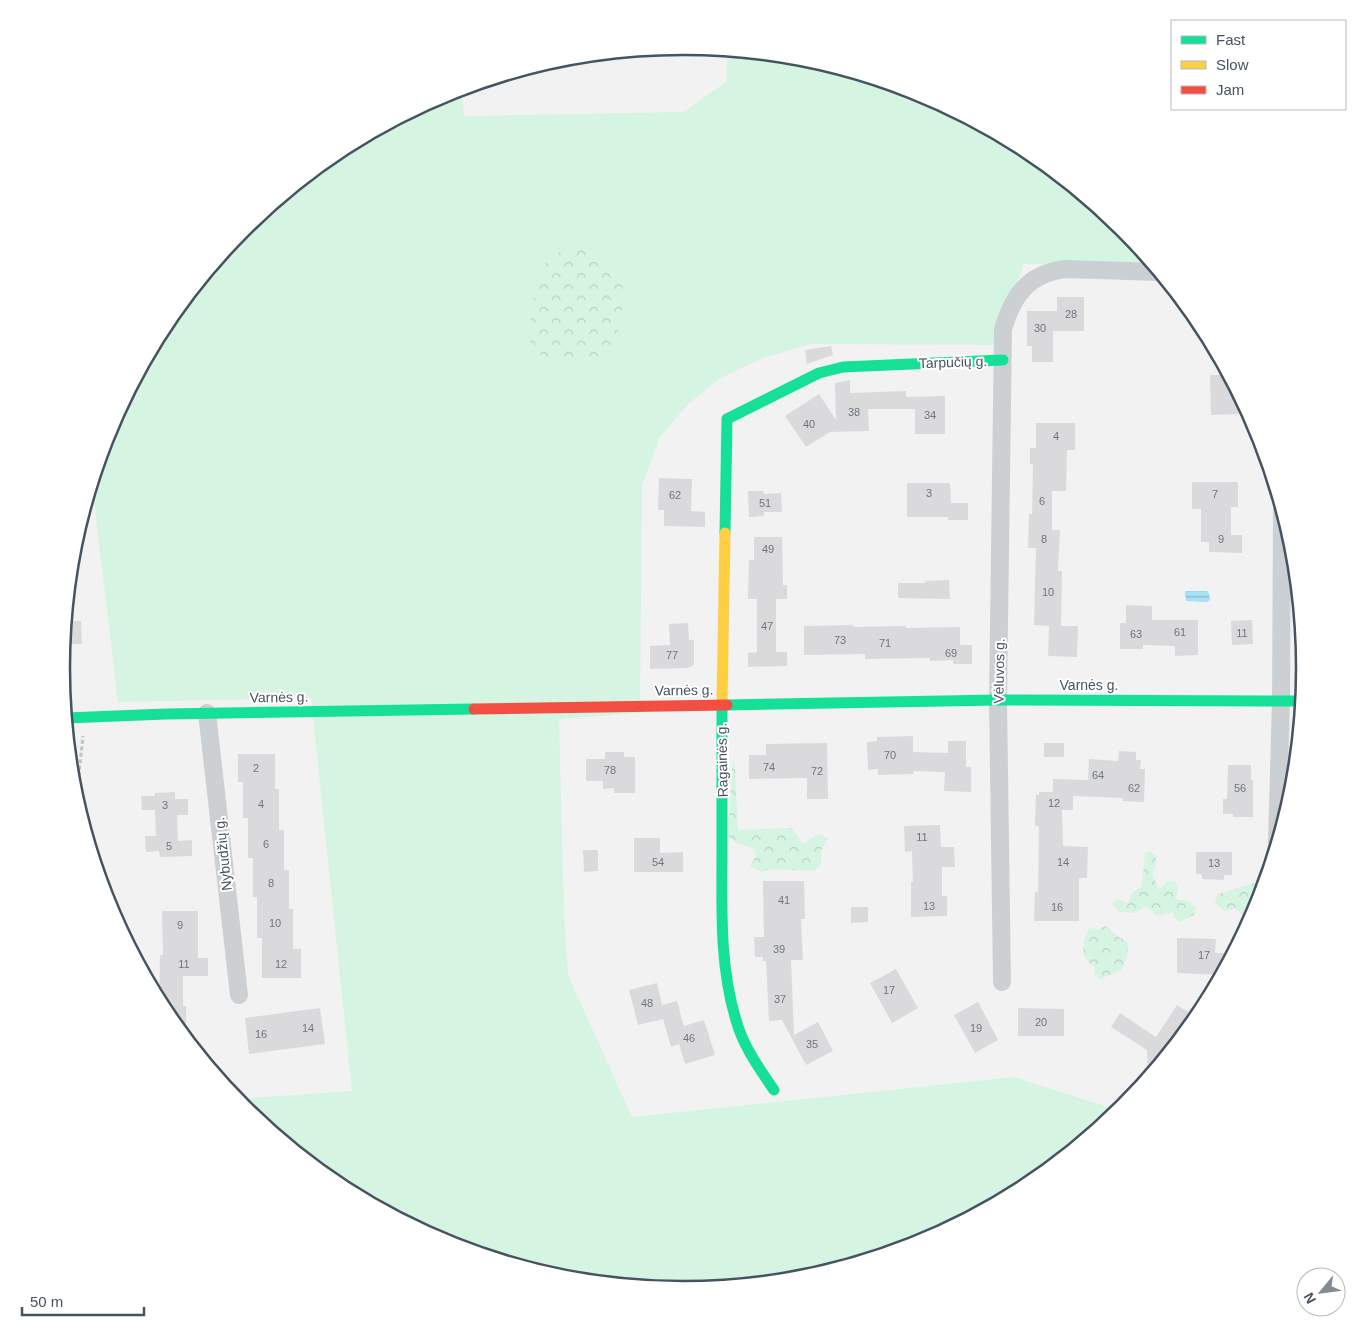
<svg xmlns="http://www.w3.org/2000/svg" width="1366" height="1337" viewBox="0 0 1366 1337" font-family="Arial,sans-serif">
	<style>
		.green { fill: #d5f4e2 }
		.forest { fill: url(#forest-crowns) }
		.water { fill: url(#water-rules) }
		.building { fill: #dadadc }
		.lines { fill: none; stroke-linecap: round; stroke-linejoin: round }
		.path { stroke: #bac8c4; stroke-width: 3; stroke-dasharray: 4 2.5; stroke-linecap: butt }
		.street { stroke: #cdd0d3; stroke-width: 18 }
		.fast { stroke: #16e098; stroke-width: 11 }
		.slow { stroke: #ffcf43; stroke-width: 11 }
		.jam { stroke: #f24e42; stroke-width: 11 }
		.labels { text-anchor: middle; dominant-baseline: central; stroke-width: 4; stroke-linejoin: round; paint-order: stroke }
		.number-label { font-size: 11px; fill: #6c7681 }
		.street-label { font-size: 14px; fill: #465361; stroke: #fff }
		.rim { fill: none; stroke: #465361; stroke-width: 2.5 }
	</style>
	<defs>
		<pattern id="forest-crowns" width="20" height="18" patternUnits="userSpaceOnUse" patternTransform="scale(1.25)"><rect width="20" height="18" fill="#d5f4e2"/><path d="M2 6a3 3 0 1 1 6 0M12 15a3 3 0 1 1 6 0" fill="none" stroke="#b8d3c4"/></pattern>
		<pattern id="water-rules" width="6" height="5" patternUnits="userSpaceOnUse" patternTransform="scale(1.25)"><rect width="6" height="5" fill="#a5e0f5"/><path d="M0 2.5h6" fill="none" stroke="#88b8ca"/></pattern>
	</defs>
	<rect width="100%" height="100%" fill="#f3f2f2"/>
	<path class="green" d="M728,51L805,58L921,94L1029,151L1123,229L1153,265L1024,264L993,345L810,344L760,359L719,379L687,405L660,437L642,485L640,713L559,719L564,918L568,975L632,1117L1014,1077L1120,1111L1028,1186L921,1243L804,1279L683,1291L561,1279L445,1243L337,1186L243,1108L235,1099L352,1091L311,698L118,702L92,484L108,430L166,323L243,228L338,151L445,94L461,89L464,116L683,112L726,82Z"/>
	<g class="forest">
		<path d="M575,249C580,249 589,247 594,249C600,252 607,259 611,264C628,284 624,301 619,325C617,336 616,348 606,355C593,363 576,360 561,359C542,358 533,354 528,335L539,271L547,261L557,253Z"/>
		<path d="M733,756L735,769L738,830L792,828L803,844L819,834L828,839L821,851V864L814,871L770,869L762,872L750,866L756,856L752,848L736,843L728,836Z"/>
		<path d="M1145,852H1151L1156,856V865L1152,873L1159,890L1168,881L1176,882L1178,890L1175,899C1185,900 1191,901 1196,909L1194,915L1180,922L1175,918L1173,912L1156,916L1149,908L1145,907L1135,913L1119,912L1112,904L1117,899L1128,903L1133,892L1142,886Z"/>
		<path d="M1254,883L1264,888L1258,907L1250,921L1235,909L1225,911L1214,902L1218,894Z"/>
		<path d="M1106,926L1117,936L1129,943L1127,955L1122,970L1100,979L1094,974L1095,967C1079,958 1082,942 1089,928L1098,929Z"/>
	</g>
	<path class="water" d="M1186,591H1207L1209,593L1210,600L1207,602L1186,601L1185,592Z"/>
	<g class="building">
		<path d="M1057,297H1084V331H1053V362H1032V346H1027V311H1057Z"/>
		<path d="M831,346L833,355L807,364L805,350Z"/>
		<path d="M1210,375H1228L1238,393V414L1211,415Z"/>
		<path d="M850,380V393L906,391V397L945,396V434H915V409H868L869,431L830,432L806,447L785,416L819,394L836,420L835,383Z"/>
		<path d="M1036,423H1075V450H1067L1066,491H1052V530H1060L1058,571H1062L1061,626H1078L1077,657L1048,656L1049,626L1034,625L1036,548H1028L1029,514H1032L1033,464H1030V448H1036Z"/>
		<path d="M659,478L692,479L691,511L705,512V527L664,526V510H658Z"/>
		<path d="M1192,482H1238V507H1231V535H1242V553L1209,552V542H1201V509H1192Z"/>
		<path d="M907,483H950L951,503H968V520H948V517H907Z"/>
		<path d="M748,491H763L764,494L781,493L782,512H764V516L749,517Z"/>
		<path d="M754,537H782L783,585H787V599H776V652H787V666L748,667V653L757,652V599H748L749,560H754Z"/>
		<path d="M949,580L950,599L898,598V583H925V581Z"/>
		<path d="M1126,605L1152,606V620H1198V655L1175,656V646L1143,645V649H1120V623H1126Z"/>
		<path d="M1252,620L1253,644L1232,645L1231,621Z"/>
		<path d="M65,621H81L82,644H69L68,635H64Z"/>
		<path d="M688,623L689,640H694V665L688,668L650,669V646L670,645L669,624Z"/>
		<path d="M853,625V627L906,626V628L960,627V645H972V664H953V660L930,661V658L865,659V654L804,655V626Z"/>
		<path d="M913,736V752L948,753V741H966V767H971V792L944,791L945,772L913,771L914,774L878,775V769L868,770L867,742L877,741V737Z"/>
		<path d="M827,743L828,799H807V778L749,779V755H766V744Z"/>
		<rect x="1044" y="743" width="20" height="14"/>
		<path d="M1119,751L1136,752V760H1141L1140,769H1145L1144,802L1122,801L1123,798L1073,796V810H1062L1063,846L1088,847L1087,878H1079V921H1034L1035,892H1038L1039,826H1035L1036,795H1039V792H1053V779L1088,780L1089,759L1118,761Z"/>
		<path d="M605,752H624V757H635V793H614V788L603,789V781H586V759H605Z"/>
		<path d="M238,754H275V789H279V830H284V870H289V909H293V949H301V978H262V938H257V897H253V858H248V818H243V782H238Z"/>
		<path d="M1228,765H1251V780H1253V817H1233V814H1223V799H1227Z"/>
		<path d="M175,792V799H188V815H177L178,841L192,840V856L160,857L159,851L146,852L145,836H156L155,810H142L141,796H155V793Z"/>
		<path d="M940,825L941,847H954L955,867H942V896H947V916L911,917V882H913L912,851L905,852L904,826Z"/>
		<path d="M634,838H660V853L683,852V872H634Z"/>
		<path d="M583,850H598V871L584,872Z"/>
		<path d="M1196,852H1232V875H1224V880L1202,879V874H1196Z"/>
		<path d="M763,881H804L805,919H801L803,960H791L794,1035L818,1022L833,1051L806,1065L782,1020L769,1021L766,961H763V957H755L754,937H764Z"/>
		<path d="M851,907H868V922L851,923Z"/>
		<path d="M162,911H198V958H208V976H183V1006H186V1027H176L165,1014L159,1002L160,955H163Z"/>
		<path d="M1177,938L1216,939L1215,953H1233L1222,975L1177,973Z"/>
		<path d="M896,969L918,1008L892,1023L870,983Z"/>
		<path d="M657,983L662,1005L677,1001L684,1026L704,1020L715,1055L685,1064L679,1044L671,1047L663,1019L638,1025L629,990Z"/>
		<path d="M978,1002L998,1040L975,1053L954,1015Z"/>
		<path d="M1177,1005L1197,1018L1148,1078L1147,1050L1111,1027L1120,1013L1156,1037Z"/>
		<path d="M320,1008L325,1044L249,1054L245,1018Z"/>
		<path d="M1018,1008L1064,1009V1036H1018Z"/>
	</g>
	<g class="lines">
		<path class="path" d="M76,802L83,736"/>
		<g class="street">
			<path d="M207,713L239,995"/>
			<path d="M1277,842L1281,700L1282,510"/>
			<path d="M1002,982L998,700L1003,329C1013,295 1029,273 1066,269L1158,272"/>
		</g>
		<g class="fast">
			<path d="M725,533L727,419L819,373L843,367L1003,360"/>
			<path d="M722,703C722,751 722,799 722,847C722,905 719,965 736,1020C743,1046 759,1068 774,1090"/>
			<path d="M727,705L998,700L1302,701"/>
			<path d="M66,718L166,714L474,709"/>
		</g>
		<path class="slow" d="M722,703L725,533"/>
		<path class="jam" d="M474,709L727,705"/>
	</g>
	<g class="labels">
		<g class="number-label">
			<text x="1071" y="314">28</text>
			<text x="1040" y="328">30</text>
			<text x="854" y="412">38</text>
			<text x="930" y="415">34</text>
			<text x="809" y="424">40</text>
			<text x="1056" y="436">4</text>
			<text x="929" y="493">3</text>
			<text x="1215" y="494">7</text>
			<text x="675" y="495">62</text>
			<text x="1042" y="501">6</text>
			<text x="765" y="503">51</text>
			<text x="1044" y="539">8</text>
			<text x="1221" y="539">9</text>
			<text x="768" y="549">49</text>
			<text x="1048" y="592">10</text>
			<text x="767" y="626">47</text>
			<text x="1180" y="632">61</text>
			<text x="1242" y="633">11</text>
			<text x="1136" y="634">63</text>
			<text x="840" y="640">73</text>
			<text x="885" y="643">71</text>
			<text x="951" y="653">69</text>
			<text x="672" y="655">77</text>
			<text x="890" y="755">70</text>
			<text x="769" y="767">74</text>
			<text x="256" y="768">2</text>
			<text x="610" y="770">78</text>
			<text x="817" y="771">72</text>
			<text x="1098" y="775">64</text>
			<text x="1134" y="788">62</text>
			<text x="1240" y="788">56</text>
			<text x="1054" y="803">12</text>
			<text x="261" y="804">4</text>
			<text x="165" y="805">3</text>
			<text x="922" y="837">11</text>
			<text x="266" y="844">6</text>
			<text x="169" y="846">5</text>
			<text x="658" y="862">54</text>
			<text x="1063" y="862">14</text>
			<text x="1214" y="863">13</text>
			<text x="271" y="883">8</text>
			<text x="784" y="900">41</text>
			<text x="929" y="906">13</text>
			<text x="1057" y="907">16</text>
			<text x="275" y="923">10</text>
			<text x="180" y="925">9</text>
			<text x="779" y="949">39</text>
			<text x="1204" y="955">17</text>
			<text x="184" y="964">11</text>
			<text x="281" y="964">12</text>
			<text x="889" y="990">17</text>
			<text x="780" y="999">37</text>
			<text x="647" y="1003">48</text>
			<text x="1041" y="1022">20</text>
			<text x="308" y="1028">14</text>
			<text x="976" y="1028">19</text>
			<text x="261" y="1034">16</text>
			<text x="689" y="1038">46</text>
			<text x="812" y="1044">35</text>
		</g>
		<g class="street-label">
			<text transform="translate(953 362) rotate(-2)">Tarpučių g.</text>
			<text transform="translate(999 671) rotate(-89)">Vėluvos g.</text>
			<text x="1089" y="685">Varnės g.</text>
			<text transform="translate(684 690) rotate(-1)">Varnės g.</text>
			<text transform="translate(279 697) rotate(-1)">Varnės g.</text>
			<text transform="translate(722 760) rotate(-91)">Ragainės g.</text>
			<text transform="translate(223 854) rotate(-96)">Nybudžių g.</text>
		</g>
	</g>
	<path d="M0 0H1366V1337H0ZM70 668a613 613 0 1 1 1226 0a613 613 0 1 1-1226 0Z" fill="#fff" fill-rule="evenodd"/>
	<path class="rim" d="M70 668a613 613 0 1 1 1226 0a613 613 0 1 1-1226 0Z"/>
	<rect x="1171" y="20" width="175" height="90" fill="#ffffff" stroke="#b5bac0"/>
	<rect x="1181" y="36" width="25" height="8" fill="#16e098" stroke="#b5bac0"/>
	<text x="1216" y="45" font-size="15" fill="#465361">Fast</text>
	<rect x="1181" y="61" width="25" height="8" fill="#ffcf43" stroke="#b5bac0"/>
	<text x="1216" y="70" font-size="15" fill="#465361">Slow</text>
	<rect x="1181" y="86" width="25" height="8" fill="#f24e42" stroke="#b5bac0"/>
	<text x="1216" y="95" font-size="15" fill="#465361">Jam</text>
	<g transform="translate(1321 1292) rotate(241)"><circle r="24" fill="#ffffff" stroke="#b5bac0"/>
	<path d="M0-4L9 19L0 12L-9 19Z" fill="#838b94"/>
	<text y="-8" font-size="14" font-weight="bold" text-anchor="middle" fill="#465361">N</text>
	</g>
	<path d="M22 1307v8h122v-8" fill="none" stroke="#465361" stroke-width="2.5"/>
	<text x="30" y="1307" font-size="15" fill="#465361" stroke="#ffffff" stroke-width="4" paint-order="stroke">50 m</text>
</svg>
